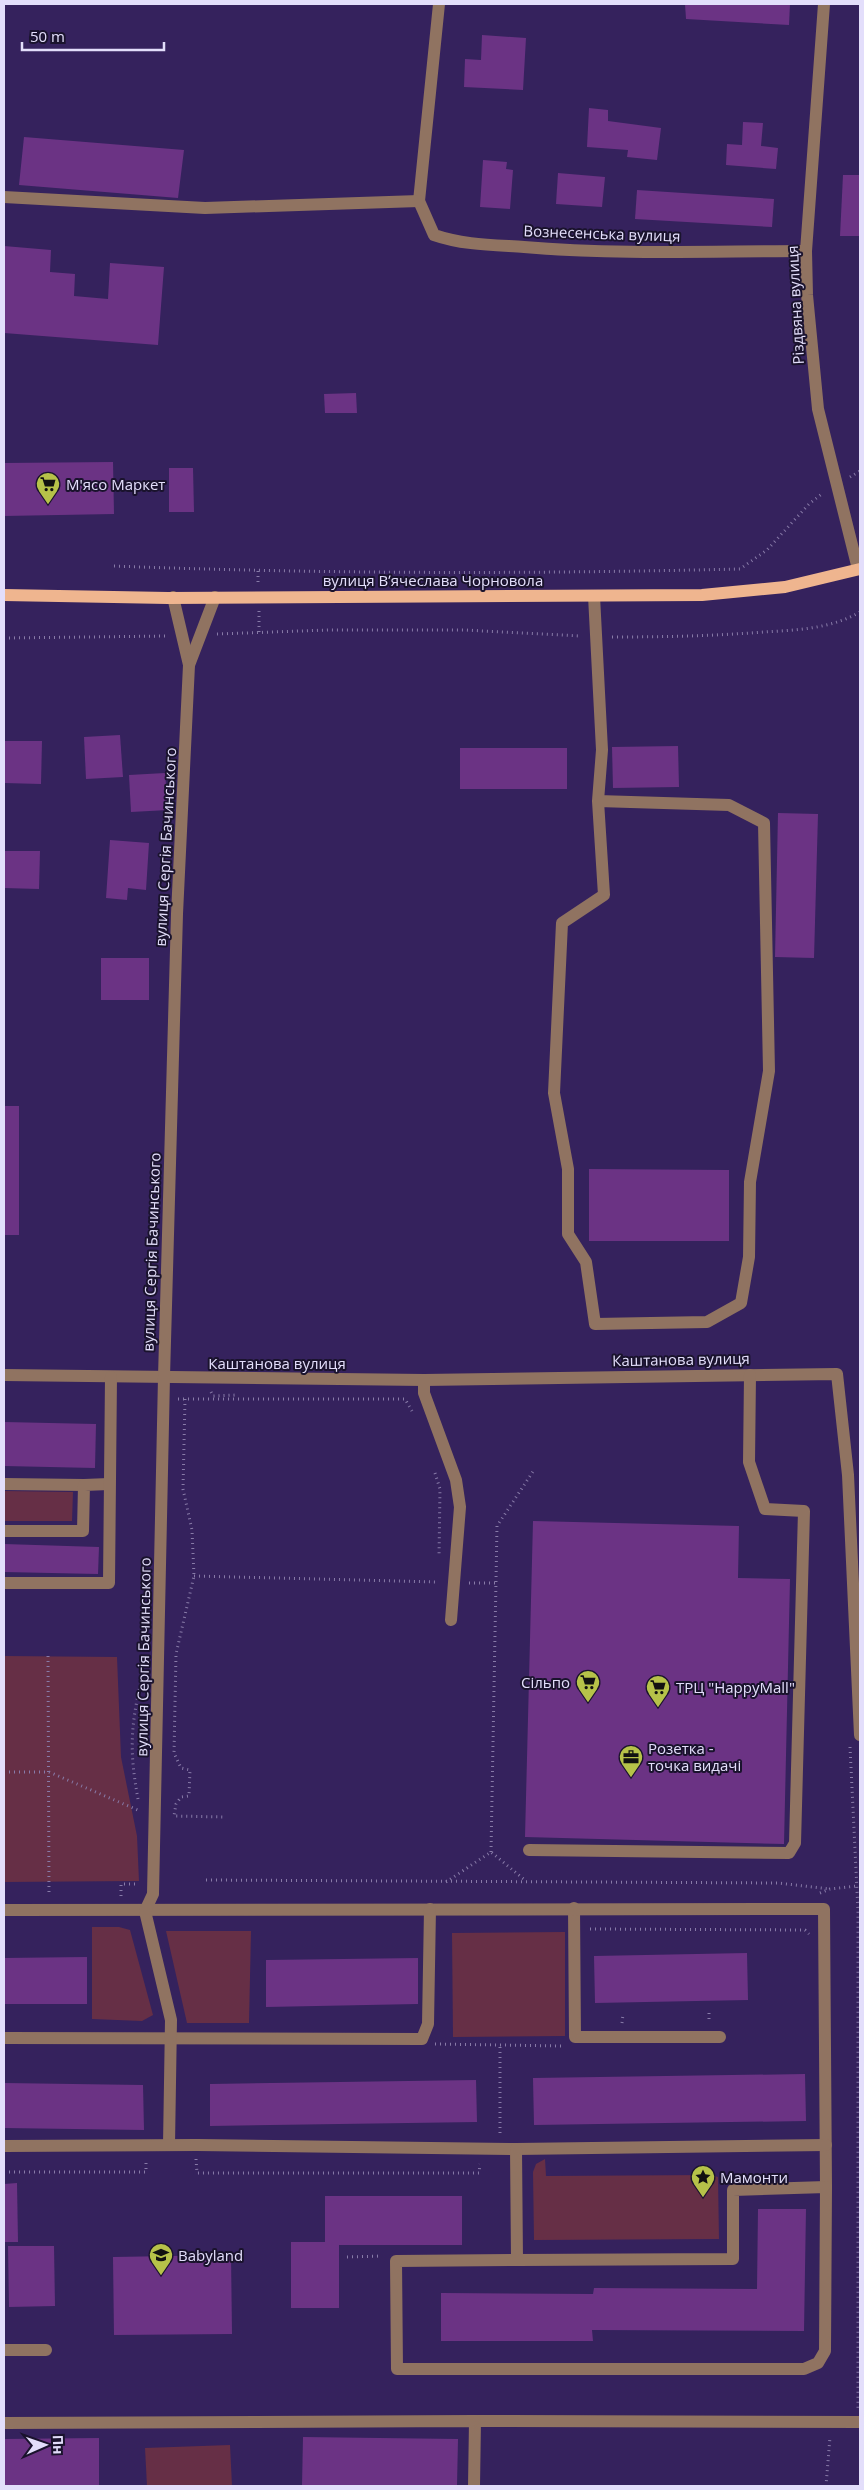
<svg xmlns="http://www.w3.org/2000/svg" width="864" height="2490" viewBox="0 0 864 2490" font-family="'Open Sans',sans-serif">
	<style>
		.green { fill: #662f46 }
		.building { fill: #6b3384 }
		.lines { fill: none; stroke-linecap: round; stroke-linejoin: round }
		.path { stroke: #887ba8; stroke-width: 3; stroke-dasharray: 1 4; stroke-linecap: butt }
		.minor { stroke: #907361; stroke-width: 12 }
		.major { stroke: #efb58f; stroke-width: 12 }
		.labels { text-anchor: middle; dominant-baseline: central; stroke-width: 4; stroke-linejoin: round; paint-order: stroke }
		.street-label { font-size: 15px; fill: #e3defb; stroke: #1a132d }
		.poi-label { font-size: 15px; fill: #e3defb; stroke: #1a132d; text-anchor: start }
	</style>
	<rect width="100%" height="100%" fill="#35225d"/>
	<g class="green">
		<path d="M4,1491L73,1492L72,1521H4Z"/>
		<path d="M4,1656L117,1657L121,1757L137,1836L139,1881L4,1882Z"/>
		<path d="M92,1927H119L130,1930L153,2015L142,2021L92,2019Z"/>
		<path d="M166,1931H251L249,2023H187Z"/>
		<path d="M565,1932V2036L453,2037L452,1933Z"/>
		<path d="M545,2159L546,2176L710,2175L718,2177L719,2239L534,2240L533,2172L536,2164Z"/>
		<path d="M230,2445L232,2486H147L145,2448Z"/>
	</g>
	<g class="building">
		<path d="M685,4H790L789,25L686,19Z"/>
		<path d="M482,35L526,38L523,90L464,87L465,59L481,60Z"/>
		<path d="M589,108L608,110V121L661,128L657,160L627,157L628,150L587,147Z"/>
		<path d="M743,122L763,123L761,146L778,148L776,169L726,165L727,144L742,145Z"/>
		<path d="M24,137L184,150L178,198L19,185Z"/>
		<path d="M483,160L507,162L506,169L513,170L510,209L480,207Z"/>
		<path d="M558,173L605,177L602,207L556,204Z"/>
		<path d="M843,175H860V236H840Z"/>
		<path d="M637,190L774,199L772,227L635,219Z"/>
		<path d="M4,246L51,250L50,272L75,274L74,296L108,299L110,263L164,267L158,345L4,333Z"/>
		<path d="M356,393L357,413H325L324,394Z"/>
		<path d="M113,462L114,514L4,516V463Z"/>
		<path d="M169,468H193L194,512H169Z"/>
		<path d="M120,735L123,777L86,779L84,737Z"/>
		<path d="M4,741H42L41,784L4,783Z"/>
		<path d="M678,746L679,787L613,788L612,747Z"/>
		<rect x="460" y="748" width="107" height="41"/>
		<path d="M165,773L168,810L131,812L129,775Z"/>
		<path d="M778,813L818,814L814,958L775,957Z"/>
		<path d="M110,840L149,843L146,890L128,888L127,900L106,898Z"/>
		<path d="M4,851H40L39,889L4,888Z"/>
		<rect x="101" y="958" width="48" height="42"/>
		<rect x="4" y="1106" width="15" height="129"/>
		<path d="M589,1169L729,1170V1241H589Z"/>
		<path d="M4,1422L96,1424L95,1468L4,1466Z"/>
		<path d="M533,1521L739,1526L738,1578L790,1579L784,1844L525,1837Z"/>
		<path d="M4,1544L99,1547L98,1574L4,1572Z"/>
		<path d="M747,1953L748,2000L595,2003L594,1956Z"/>
		<path d="M87,1957V2004H4V1958Z"/>
		<path d="M418,1958V2004L266,2007V1960Z"/>
		<path d="M805,2074L806,2121L534,2125L533,2078Z"/>
		<path d="M476,2080L477,2122L210,2126V2084Z"/>
		<path d="M4,2083L143,2085L144,2130L4,2128Z"/>
		<path d="M17,2183L18,2242H4V2184Z"/>
		<path d="M325,2196H462V2245H339V2308H291V2242H325Z"/>
		<path d="M758,2209H806L804,2331L592,2330L593,2341H441V2293L593,2294L594,2288L757,2289Z"/>
		<path d="M8,2246H54L55,2306L9,2307Z"/>
		<path d="M231,2255L232,2334L114,2335L113,2257Z"/>
		<path d="M303,2437L458,2439L457,2486H302Z"/>
		<path d="M99,2438V2486H4V2439Z"/>
	</g>
	<g class="lines">
		<g class="path">
			<path d="M850,477L860,471"/>
			<path d="M114,566C323,574 531,574 740,569L767,550L809,504L823,493"/>
			<path d="M258,571V583"/>
			<path d="M259,611V633"/>
			<path d="M217,634L328,630H465L580,636"/>
			<path d="M612,637C663,637 713,636 764,632C796,630 831,629 860,612"/>
			<path d="M4,638L168,636"/>
			<path d="M211,1392L213,1396L237,1395"/>
			<path d="M178,1399H405L412,1411"/>
			<path d="M185,1399L183,1489L192,1530L194,1576L176,1654L174,1753L181,1768L190,1770L189,1796L181,1797L176,1804L174,1816L225,1817"/>
			<path d="M435,1473L440,1489L439,1556"/>
			<path d="M194,1576L438,1582"/>
			<path d="M469,1583H496"/>
			<path d="M48,1656L49,1896"/>
			<path d="M850,1747L858,1911V2408"/>
			<path d="M4,1772H49L140,1811"/>
			<path d="M138,1799C130,1755 130,1730 140,1686"/>
			<path d="M491,1852L497,1526L534,1470"/>
			<path d="M206,1880L778,1883L830,1889"/>
			<path d="M446,1882L491,1852L526,1881"/>
			<path d="M820,1893L830,1889L857,1886"/>
			<path d="M121,1896V1884H138"/>
			<path d="M590,1929L805,1930L809,1934"/>
			<path d="M709,2013V2022"/>
			<path d="M622,2023L623,2014"/>
			<path d="M435,2044L563,2046"/>
			<path d="M500,2047V2133"/>
			<path d="M196,2159L197,2173H479L480,2164"/>
			<path d="M4,2172H146V2159"/>
			<path d="M347,2257L382,2256"/>
			<path d="M826,2486L830,2437"/>
		</g>
		<g class="minor">
			<path d="M439,4L419,201L434,235C463,245 494,245 524,247C618,255 712,251 806,251"/>
			<path d="M824,4L806,251L807,295L818,409L858,569"/>
			<path d="M4,197L205,208L419,201"/>
			<path d="M594,596L602,750L598,801L729,805L764,823L769,1071L750,1182L749,1257L741,1303L707,1322L595,1324L586,1262L568,1234V1169L554,1093L562,923L604,895L598,801"/>
			<path d="M173,597L189,665"/>
			<path d="M4,1375L424,1380L837,1374L848,1475L860,1735"/>
			<path d="M424,1380V1393L456,1480L460,1507L451,1620"/>
			<path d="M4,1484L84,1485"/>
			<path d="M4,1531H83L84,1485L109,1484"/>
			<path d="M4,1583H109L111,1377"/>
			<path d="M529,1850L789,1853L795,1843L804,1511L765,1509L749,1462L750,1375"/>
			<path d="M574,1908L575,2037H720"/>
			<path d="M4,1910L824,1909L826,2187"/>
			<path d="M4,2038L422,2039L428,2024L430,1909"/>
			<path d="M169,2145L171,2020L145,1911L153,1894L164,1377L177,914L189,665L215,597"/>
			<path d="M4,2146L197,2145L516,2149L826,2145"/>
			<path d="M516,2149L517,2260L733,2259V2190L826,2187L825,2351L818,2363L804,2369H397L396,2261L517,2260"/>
			<path d="M4,2350H46"/>
			<path d="M475,2421L860,2422"/>
			<path d="M4,2423L475,2421L474,2486"/>
		</g>
		<path class="major" d="M4,595L168,598L702,595L785,587L860,569"/>
	</g>
	<defs>
		<g id="supermarket-pin" transform="scale(1.25)"><path d="M0 17L-7.5 6A9.5 9.5 0 1 1 7.5 6Z" fill="#b6c249" stroke="#1a132d"/><path d="M-6-5.5h2.5l.6 2H6L4.5 2H-2.5L-4.4-4H-6ZM-1.5 3.2a1.3 1.3 0 1 0 .1 0ZM3 3.2a1.3 1.3 0 1 0 .1 0Z" fill="#111"/></g>
		<g id="office-pin" transform="scale(1.25)"><path d="M0 17L-7.5 6A9.5 9.5 0 1 1 7.5 6Z" fill="#b6c249" stroke="#1a132d"/><path d="M-6-3h4V-5.5h4V-3h4V5H-6ZM-1-4.5V-3h2v-1.5ZM-6 0V1H6V0Z" fill="#111"/></g>
		<g id="sight-pin" transform="scale(1.25)"><path d="M0 17L-7.5 6A9.5 9.5 0 1 1 7.5 6Z" fill="#b6c249" stroke="#1a132d"/><path d="M0-6L1.8-2.2L6-1.7L2.9 1.2L3.7 5.4L0 3.3L-3.7 5.4L-2.9 1.2L-6-1.7L-1.8-2.2Z" fill="#111"/></g>
		<g id="school-pin" transform="scale(1.25)"><path d="M0 17L-7.5 6A9.5 9.5 0 1 1 7.5 6Z" fill="#b6c249" stroke="#1a132d"/><path d="M0-5L7-2L0 1L-7-2ZM-4 1L0 2.5L4 1V4Q0 6-4 4Z" fill="#111"/></g>
	</defs>
	<g fill-rule="evenodd">
		<use href="#supermarket-pin" x="48" y="484"/>
		<use href="#supermarket-pin" x="588" y="1682"/>
		<use href="#supermarket-pin" x="658" y="1687"/>
		<use href="#office-pin" x="631" y="1757"/>
		<use href="#sight-pin" x="703" y="2177"/>
		<use href="#school-pin" x="161" y="2255"/>
	</g>
	<g class="labels">
		<g class="street-label">
			<text transform="translate(602 233) rotate(2)">Вознесенська вулиця</text>
			<text transform="translate(795 305) rotate(-93)">Різдвяна вулиця</text>
			<text x="433" y="580">вулиця Вʼячеслава Чорновола</text>
			<text transform="translate(165 847) rotate(-87)">вулиця Сергія Бачинського</text>
			<text transform="translate(151 1252) rotate(-88)">вулиця Сергія Бачинського</text>
			<text transform="translate(681 1359) rotate(-1)">Каштанова вулиця</text>
			<text x="277" y="1363">Каштанова вулиця</text>
			<text transform="translate(143 1657) rotate(-89)">вулиця Сергія Бачинського</text>
		</g>
		<g class="poi-label">
			<text x="66" y="484">М'ясо Маркет</text>
			<text x="570" y="1682" text-anchor="end">Сільпо</text>
			<text x="676" y="1687">ТРЦ "HappyMall"</text>
			<text x="648" y="1748">Розетка -<tspan x="648" dy="17">точка видачі</tspan></text>
			<text x="720" y="2177">Мамонти</text>
			<text x="178" y="2255">Babyland</text>
		</g>
	</g>
	<rect width="864" height="2490" fill="none" stroke="#e3defb" stroke-width="10"/>
	<g transform="translate(45 2445) rotate(88)" stroke="#1a132d" stroke-width="4" paint-order="stroke">
	<path d="M0-4L9 19L0 12L-9 19Z" fill="#e3defb"/>
	<text y="-8" font-size="14" font-weight="bold" text-anchor="middle" fill="#e3defb">Пн</text>
	</g>
	<path d="M22 42v8h142v-8" fill="none" stroke="#e3defb" stroke-width="2.5"/>
	<text x="30" y="42" font-size="15" fill="#e3defb" stroke="#1a132d" stroke-width="4" paint-order="stroke">50 m</text>
</svg>
